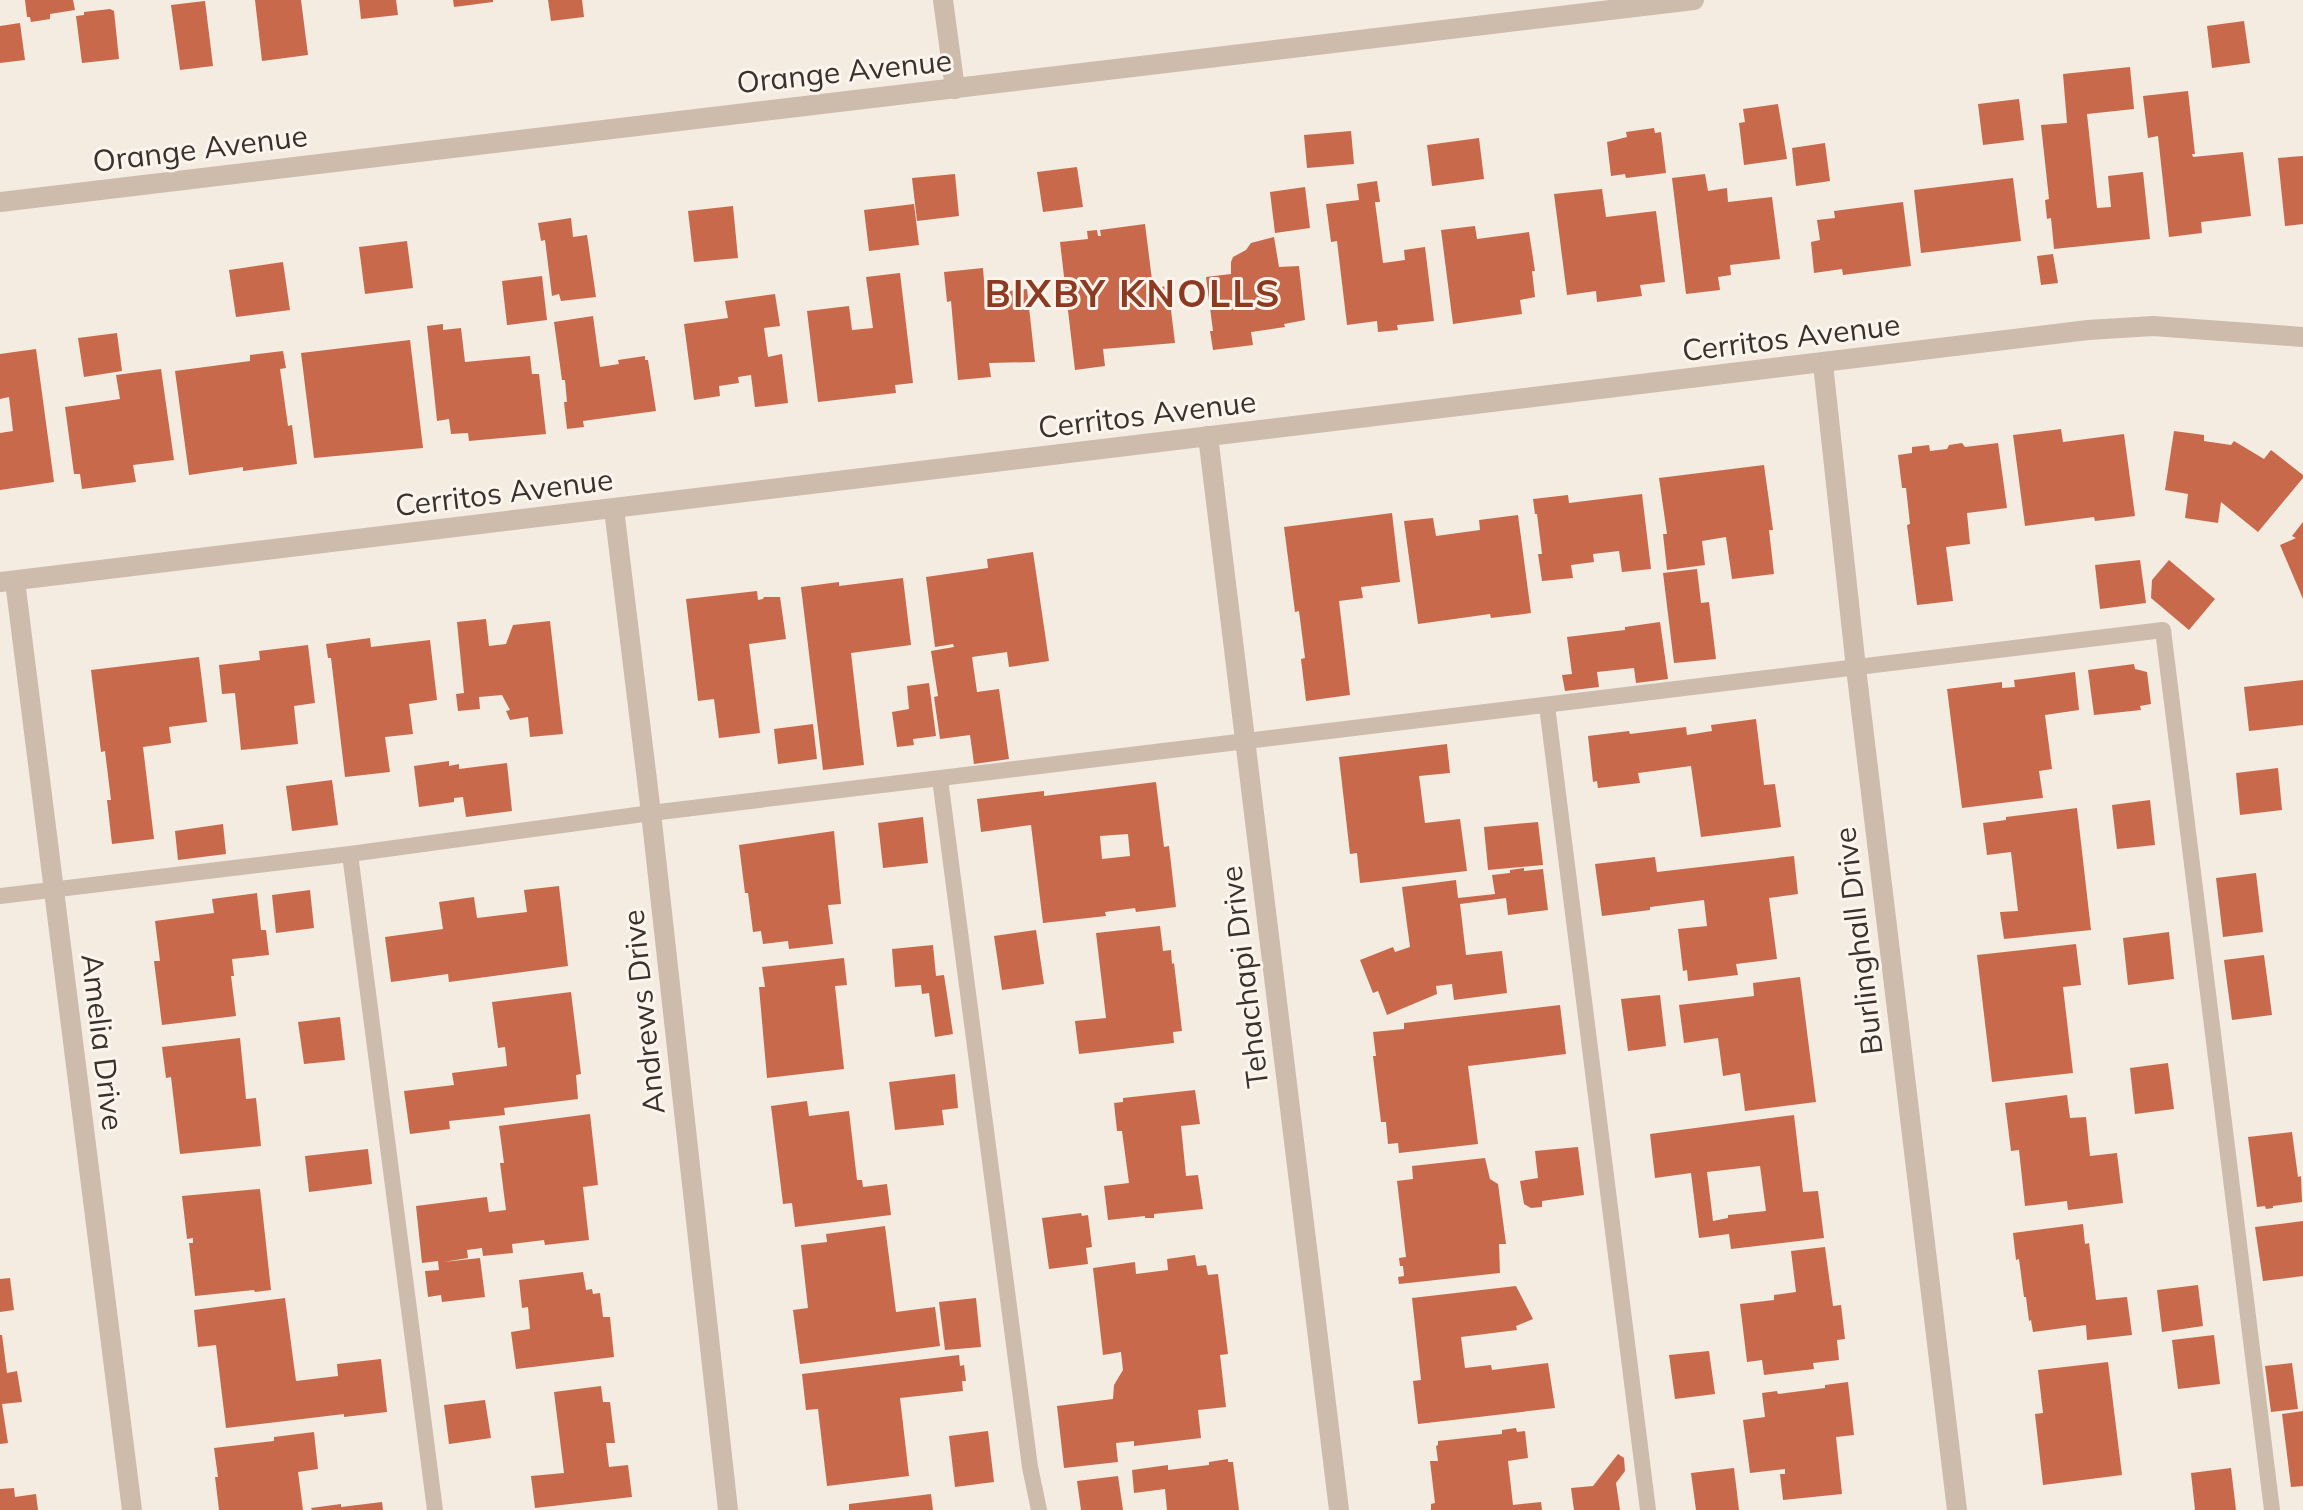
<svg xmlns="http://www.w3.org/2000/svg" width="2303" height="1510" viewBox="0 0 2303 1510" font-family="Mulish,sans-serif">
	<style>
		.building { fill: #c8694b; fill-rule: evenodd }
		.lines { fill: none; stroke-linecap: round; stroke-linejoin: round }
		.service { stroke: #cdbbac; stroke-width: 16 }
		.minor { stroke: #cdbbac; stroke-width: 20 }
		.tertiary { stroke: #cdbbac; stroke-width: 20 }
		.labels { text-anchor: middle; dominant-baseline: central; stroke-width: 6; stroke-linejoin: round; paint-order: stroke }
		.street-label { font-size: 30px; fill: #3b302b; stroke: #fbf5ee }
		.district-label { font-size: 38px; font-weight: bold; letter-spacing: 2px; fill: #8c3b22; stroke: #fbf5ee }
	</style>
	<rect width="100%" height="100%" fill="#f4ebe1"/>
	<g class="building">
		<path d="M25,0H73L75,10L50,14V19L31,22L30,17H27Z"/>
		<path d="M255,0H301L308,55L262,61Z"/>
		<path d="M359,0H396L398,15L361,19Z"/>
		<path d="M453,0H493V2L454,7Z"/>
		<path d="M548,0H582L584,17L551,21Z"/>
		<path d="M205,1L213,66L180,70L171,5Z"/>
		<path d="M110,9L114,11L119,59L82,63L76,16L84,15V12Z"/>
		<path d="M2244,21L2250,63L2212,68L2207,26Z"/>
		<path d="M20,23L25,60L0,63V26Z"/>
		<path d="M2130,67L2134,109L2087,114L2097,208L2111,207L2108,176L2143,172L2150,239L2054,249L2051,218L2047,219L2045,200L2049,199L2041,125L2067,123L2063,74Z"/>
		<path d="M2188,91L2195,154H2192L2193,157L2243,152L2251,216L2201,222L2202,233L2169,237L2158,136L2148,138L2143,96Z"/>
		<path d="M2019,99L2024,140L1983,145L1978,104Z"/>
		<path d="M1778,104L1787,159L1744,165L1739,123L1745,122L1743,109Z"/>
		<path d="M1654,128L1655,133L1661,132L1666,173L1626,178L1625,174L1611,176L1607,142L1627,137L1626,132Z"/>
		<path d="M1351,131L1354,164L1307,168L1304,135Z"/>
		<path d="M1479,138L1484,179L1432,186L1427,145Z"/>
		<path d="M1825,143L1830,181L1796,186L1792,148Z"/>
		<path d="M2303,156V224L2285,226L2278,158Z"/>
		<path d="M1077,167L1083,207L1043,212L1037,172Z"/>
		<path d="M955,174L959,216L917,221L912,178Z"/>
		<path d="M1705,174L1708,191L1727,188L1728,202L1772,197L1780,259L1730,265L1731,275L1718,277L1720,290L1686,294L1672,178Z"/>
		<path d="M2013,178L2021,241L1921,253L1914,190Z"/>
		<path d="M1377,181L1380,202H1375L1383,263L1405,260L1404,250L1425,247L1434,321L1397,325L1398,330L1378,332L1377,321L1347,325L1337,241L1331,242L1326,204L1359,200L1357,184Z"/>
		<path d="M1305,187L1310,228L1275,233L1270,192Z"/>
		<path d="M1602,189L1606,217L1656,211L1665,282L1640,285L1642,296L1597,302L1596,291L1567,295L1554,194Z"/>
		<path d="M1903,202L1911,266L1843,275L1842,269L1814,273L1811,242L1820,240L1817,220L1835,218L1834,211Z"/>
		<path d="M914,204L919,245L869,251L864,210Z"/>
		<path d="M733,206L738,258L694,262L688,211Z"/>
		<path d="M571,218L573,237L587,235L596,297L561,301L559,294L552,296L545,240L541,241L538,223Z"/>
		<path d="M1145,224L1153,288L1168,286L1175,343L1103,349L1105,366L1075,370L1060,242L1088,239L1087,231L1097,230L1098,236H1101L1100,230Z"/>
		<path d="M1475,226L1477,239L1529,232L1535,271H1532L1535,297L1520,300L1522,314L1453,324L1441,230Z"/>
		<path d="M1274,237L1279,267L1299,266L1305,320L1284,324L1285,327L1251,332L1253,345L1213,350L1210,331H1213L1206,277L1231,274V262L1233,257L1246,250L1251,243Z"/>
		<path d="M407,241L413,288L365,294L359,247Z"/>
		<path d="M2053,254L2058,283L2041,285L2037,256Z"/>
		<path d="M283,262L290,310L236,317L229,270Z"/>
		<path d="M983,268L985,294L1027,289L1035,362L989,363L991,377L958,380L951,301L947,302L944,272Z"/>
		<path d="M900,273L913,383L895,385L896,393L818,402L807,311L849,306L852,330L873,328L866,277Z"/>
		<path d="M542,276L547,320L507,325L502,281Z"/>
		<path d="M775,294L780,326L764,328L768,357L782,354L788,403L755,407L751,375L738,377L739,383L719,386L720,396L694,400L684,324L728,318L725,301Z"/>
		<path d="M593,316L600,367L619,364L618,360L645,356V360H648L656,411L583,421L584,427L567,429L564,402H567L565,380H562L554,322Z"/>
		<path d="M443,324V330L461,328L465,362L530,356L532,374H539L546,434L469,441L468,433L451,434L449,419L437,421L427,326Z"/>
		<path d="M117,333L122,371L84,377L78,338Z"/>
		<path d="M410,340L423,448L314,458L301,353Z"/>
		<path d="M36,349L54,482L0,490V433L13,431L9,397L0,399V354Z"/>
		<path d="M283,351L286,368L280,369L288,426L292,425L297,464L243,471V467L189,475L175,371L250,361V355Z"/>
		<path d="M161,369L174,460L133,465L136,482L82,489L80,474H74L65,407L120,399L116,375Z"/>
		<path d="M2061,429L2063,442L2124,434L2135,516L2095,521L2094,517L2025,526L2013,435Z"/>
		<path d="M2174,431L2204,435V441L2231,445L2234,441L2264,459L2271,450L2303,475V478L2258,532L2221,502L2218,523L2185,518L2188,494L2165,490Z"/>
		<path d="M1962,443L1965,447L1998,443L2007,508L1967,513L1970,544L1946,547L1953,601L1917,605L1907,525L1910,524L1906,488H1902L1898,455L1912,453V447L1929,445L1930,451L1947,449L1949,445Z"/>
		<path d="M1764,465L1773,530H1769L1774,574L1732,579L1726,537L1702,541L1705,565L1667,570L1663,534H1667L1659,478Z"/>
		<path d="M1642,494L1651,569L1622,572L1619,551L1593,554L1594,562L1571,565L1573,578L1542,581L1538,554H1542L1537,514H1535L1533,499L1568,495L1569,503Z"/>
		<path d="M1392,513L1400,582L1361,587L1363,598L1339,601L1350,695L1306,701L1301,659L1305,658L1299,611L1295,612L1284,527Z"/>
		<path d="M1518,515L1531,613L1491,618L1490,614L1418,624L1404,521L1433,518L1436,536L1480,530L1479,520Z"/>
		<path d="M2303,522V599L2280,545L2296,538L2292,536Z"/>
		<path d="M1033,552L1049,661L1009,667L1007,652L972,657L977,692L999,689L1009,759L974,764L970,735L940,739L934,697L938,696L931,651L954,647L953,644L935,647L926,577L988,568L987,559Z"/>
		<path d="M2140,560L2146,603L2100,609L2095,565Z"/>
		<path d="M2169,560L2215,599L2189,630L2151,598L2152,580Z"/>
		<path d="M1697,569L1701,603L1709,602L1716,659L1674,663L1663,573Z"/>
		<path d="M903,578L911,645L851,653L864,765L823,770L801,587L839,582V586Z"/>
		<path d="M757,591L758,600L763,599L764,597H780L786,639L749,644L760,733L719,738L714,699L698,701L686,599Z"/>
		<path d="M486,619L489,646L506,644L513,625L550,621L563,734L530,737L528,717L510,720L506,711L510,710L502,695L479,697L480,709L458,711L456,694L464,693L457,622Z"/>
		<path d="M1660,622L1668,679L1636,683L1634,668L1597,672L1599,687L1565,691L1562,675L1572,674L1567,637L1625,630V627Z"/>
		<path d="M370,638L371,647L430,640L437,700L409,704L413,734L385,737L390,772L345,777L331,658H328L326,644Z"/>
		<path d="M308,645L315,703L294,706L298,744L241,750L235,693L222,694L219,665L260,660L259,651Z"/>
		<path d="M199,657L207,722L169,727L171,743L143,747L154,839L112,844L107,800H111L105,751L101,752L91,670Z"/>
		<path d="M2134,664L2135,669L2147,672L2151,704L2140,706L2141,710L2094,715L2088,670Z"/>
		<path d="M2075,672L2079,710L2045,715L2052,769L2039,771L2043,798L1962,808L1947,689L2002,682V688L2015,687L2014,680Z"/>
		<path d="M2303,680V725L2249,731L2244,687Z"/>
		<path d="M929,683L936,736L913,739L914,745L897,747L892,712L909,709L907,686Z"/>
		<path d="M1756,719L1764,785L1775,784L1781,827L1701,837L1691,766L1638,773L1640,783L1598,788L1597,781L1593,782L1588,736L1629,731L1630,734L1686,727L1687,735L1712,731L1711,725Z"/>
		<path d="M813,724L817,759L778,764L774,729Z"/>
		<path d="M1447,744L1450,773L1419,776L1425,823L1460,819L1467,871L1360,883L1357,853L1350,854L1339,757Z"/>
		<path d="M449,761V766L459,764V769L507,763L512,811L466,817L463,797L454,798V802L419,807L414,766Z"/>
		<path d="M2278,768L2282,810L2240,815L2236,773Z"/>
		<path d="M332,780L338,825L292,831L286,786Z"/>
		<path d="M1156,782L1164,847L1169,846L1176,907L1136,912L1135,908L1105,912L1106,916L1043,923L1031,825L981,832L977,799L1044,791V796ZM1128,834L1130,856L1102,859L1100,836Z"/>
		<path d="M2150,800L2155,845L2117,849L2112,805Z"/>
		<path d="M2077,808L2091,930L2004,939L2000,912L2018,911L2011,852L1987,855L1983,823L2006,820V817Z"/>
		<path d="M923,817L928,863L883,868L878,823Z"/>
		<path d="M1538,822L1543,865L1488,870L1484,827Z"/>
		<path d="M223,824L226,854L178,860L175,831Z"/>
		<path d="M834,831L841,904L828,905L833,944L789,949L788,941L763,944L761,931L753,932L748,893H745L739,845Z"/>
		<path d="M1794,856L1798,894L1769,898L1777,959L1736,964L1738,975L1688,981L1687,970L1683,971L1678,929L1707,926L1704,900L1650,907V910L1602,916L1595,864L1655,857L1657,872Z"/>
		<path d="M1524,868V871L1543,869L1548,910L1508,915L1506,898L1460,904L1466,955L1502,951L1507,993L1454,1000L1452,984L1436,986L1437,994L1387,1015L1378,991L1373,993L1360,960L1393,947L1395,952L1410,947L1402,887L1456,880L1458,898L1495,894L1492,875L1510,873V870Z"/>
		<path d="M2256,873L2263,932L2223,937L2216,878Z"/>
		<path d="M559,886L568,966L449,982L448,974L391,982L385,937L443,929L439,902L474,897L477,918L527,912L524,890Z"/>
		<path d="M310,890L314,928L276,933L272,895Z"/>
		<path d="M257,893L261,930H266L269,955L232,959L234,976H231L236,1016L162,1025L154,961H160L155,921L214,913L212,899Z"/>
		<path d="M1160,926L1163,951L1171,950L1172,964L1174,963L1182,1031L1173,1032L1174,1043L1079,1054L1075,1021L1106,1018L1096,933Z"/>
		<path d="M1036,930L1044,984L1002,990L994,936Z"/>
		<path d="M2169,932L2174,979L2128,985L2123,938Z"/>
		<path d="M2076,944L2081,985L2063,987L2073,1073L1992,1082L1977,955Z"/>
		<path d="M933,945L936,976L944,975L953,1034L935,1037L929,993L922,994L921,985L895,987L892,949Z"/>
		<path d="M2264,955L2272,1015L2232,1020L2224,960Z"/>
		<path d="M844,958L847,985L835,986L844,1069L767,1078L759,987H765L762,967Z"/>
		<path d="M1800,977L1816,1102L1745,1111L1740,1073L1723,1076L1718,1038L1684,1043L1679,1005L1754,996L1753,983Z"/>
		<path d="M571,992L581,1074L576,1075L578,1099L504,1108L505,1115L449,1121L450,1129L410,1134L404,1091L454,1085L452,1073L507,1066L505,1047L498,1048L492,1002Z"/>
		<path d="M1660,995L1666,1046L1628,1051L1621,999Z"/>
		<path d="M1560,1005L1566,1054L1468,1066L1478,1144L1399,1153L1398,1143L1388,1144L1386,1122H1381L1373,1056H1376L1373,1032L1404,1029V1023Z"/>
		<path d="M340,1017L345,1060L304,1064L298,1022Z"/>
		<path d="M240,1038L246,1099L256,1098L261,1146L180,1154L171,1077L166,1078L162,1047Z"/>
		<path d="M2168,1063L2174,1109L2135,1114L2130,1068Z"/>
		<path d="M955,1074L958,1108L942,1110L944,1125L895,1130L889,1082Z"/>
		<path d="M1195,1090L1200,1124L1181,1126L1186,1176L1198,1175L1203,1209L1154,1214V1218H1145V1216L1108,1220L1104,1186L1129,1183L1122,1131H1117L1114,1103L1123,1102V1098Z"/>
		<path d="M2067,1095L2070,1118L2086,1117L2090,1156L2117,1153L2123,1203L2068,1210L2067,1201L2025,1206L2019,1150L2011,1151L2005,1103Z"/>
		<path d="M807,1101L809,1116L849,1111L857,1180H862L863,1187L887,1184L891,1215L795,1227L792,1203L783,1204L771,1106Z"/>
		<path d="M590,1114L598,1185L583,1187L589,1240L545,1245L544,1240L512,1244L513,1253L483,1256L482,1248L467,1250L468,1258L443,1262L480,1258L485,1297L442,1302L441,1295L428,1297L425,1271L439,1270L438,1261L422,1263L416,1206L487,1197L489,1212L506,1210L500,1163H504L499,1126Z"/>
		<path d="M1794,1115L1803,1192L1818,1191L1824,1238L1731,1249L1729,1234L1699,1238L1691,1173L1655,1178L1650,1134ZM1760,1166L1766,1211L1728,1215V1218L1713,1221L1707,1172Z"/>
		<path d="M2292,1132L2298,1177L2301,1176L2302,1202L2273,1206V1208L2266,1209L2265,1206L2257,1207L2248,1137Z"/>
		<path d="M1578,1147L1584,1195L1542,1201V1207L1531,1208L1524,1204L1520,1181L1538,1178L1535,1151Z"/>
		<path d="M368,1149L372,1184L309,1192L305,1156Z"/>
		<path d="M1485,1158L1490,1179L1498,1184L1506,1244H1499L1500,1273L1399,1284L1398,1277L1404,1276L1403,1266H1400L1399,1258L1406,1257L1397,1181L1413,1179L1412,1166Z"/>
		<path d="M260,1189L271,1290L255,1292L254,1290L195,1296L189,1243H193V1238L187,1239L182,1196Z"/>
		<path d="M1081,1213L1082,1216L1088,1215L1092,1247L1086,1248L1088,1264L1049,1269L1042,1218Z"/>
		<path d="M2303,1221V1276L2263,1281L2255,1227Z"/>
		<path d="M2083,1224L2085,1244L2089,1243L2096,1300L2127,1297L2132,1335L2087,1340L2086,1325L2033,1332L2031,1320L2029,1321L2026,1297H2024L2019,1259L2016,1260L2013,1233Z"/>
		<path d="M885,1226L896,1312L935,1307L940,1346L800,1364L793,1310L808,1308L801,1245L827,1242L826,1234Z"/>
		<path d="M1825,1247L1833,1306L1841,1305L1845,1339L1837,1340L1839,1360L1813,1363L1814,1369L1764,1375L1762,1360L1747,1362L1740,1304L1774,1300V1295L1796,1292L1791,1251Z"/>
		<path d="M1195,1255L1197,1266L1206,1265L1208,1275L1218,1274L1228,1354L1220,1355L1226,1407L1198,1410L1201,1438L1134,1446V1441L1116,1443L1118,1462L1064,1468L1057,1406L1113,1399L1114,1385L1123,1370L1121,1352L1103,1355L1093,1268L1135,1262L1136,1274L1168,1270L1167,1259Z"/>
		<path d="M583,1272L586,1290L592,1289L593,1294L600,1293L603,1317H610L614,1357L516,1369L511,1332L530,1329L528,1307L522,1308L519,1280Z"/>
		<path d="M10,1278L14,1310L0,1312V1279Z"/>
		<path d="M2198,1285L2203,1326L2162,1332L2157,1290Z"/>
		<path d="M1516,1286L1533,1319L1516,1326L1517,1330L1461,1337L1465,1368L1491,1365L1492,1370L1548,1363L1555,1408L1418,1424L1413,1381L1421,1380L1412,1298Z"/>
		<path d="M285,1298L296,1381L338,1376L337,1364L381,1359L387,1412L344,1417V1414L226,1428L216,1345L198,1347L194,1310Z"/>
		<path d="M976,1298L981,1347L945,1350L939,1302Z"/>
		<path d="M0,1335H2L7,1373L17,1371L22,1402L2,1404L8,1443L0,1444Z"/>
		<path d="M2214,1335L2220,1384L2178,1389L2172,1340Z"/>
		<path d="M1709,1351L1715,1394L1675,1399L1669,1355Z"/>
		<path d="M959,1355L960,1366L964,1365L966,1381H962L963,1391L900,1398L909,1476L827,1486L818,1409L806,1410L802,1374Z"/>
		<path d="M2108,1362L2122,1475L2043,1485L2035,1414L2043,1413L2038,1370Z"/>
		<path d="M2292,1363L2298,1409L2271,1412L2265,1366Z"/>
		<path d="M1848,1382L1854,1435L1836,1437L1842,1494L1783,1500L1780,1474H1785V1469L1750,1473L1743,1420L1765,1417L1762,1393L1777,1391L1778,1394L1825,1388V1385Z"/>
		<path d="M601,1386L603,1402H610L615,1443H606L609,1467L628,1465L632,1497L535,1508L531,1476L564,1473L554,1392Z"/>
		<path d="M485,1400L491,1438L449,1444L444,1405Z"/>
		<path d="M2303,1411V1486L2291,1487L2282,1414Z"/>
		<path d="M1516,1428L1517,1432L1525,1431L1528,1458L1508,1461L1513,1505L1541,1502L1542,1510H1431V1504L1435,1503L1430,1461H1438L1436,1446L1438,1445V1441L1502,1434V1430Z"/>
		<path d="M988,1431L994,1482L955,1487L949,1436Z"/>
		<path d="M314,1432L318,1469L298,1472L303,1510H219L215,1477H218L214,1448L274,1441V1437Z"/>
		<path d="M1618,1454L1624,1458L1625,1471L1616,1483L1620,1510H1574L1571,1488L1593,1486Z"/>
		<path d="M1228,1459V1462H1233L1239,1510H1167L1165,1489L1134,1493L1132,1470L1168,1465V1470L1209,1465V1462Z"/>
		<path d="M1734,1468L1739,1510H1696L1691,1473Z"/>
		<path d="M2231,1468L2236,1510H2195L2191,1473Z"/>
		<path d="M1118,1476L1123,1510H1081L1077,1481Z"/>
		<path d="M14,1488L15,1497L36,1494L38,1510H0V1489Z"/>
		<path d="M931,1494L933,1510H849V1504Z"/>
		<path d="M382,1502L383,1510H312L311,1508L341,1504V1507Z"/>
	</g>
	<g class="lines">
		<g class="service">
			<path d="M1547,706L1648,1510"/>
			<path d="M940,779L1030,1467L1039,1510"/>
			<path d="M350,854L435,1510"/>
			<path d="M0,896L350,854L651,813L2163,630L2272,1510"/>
		</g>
		<g class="minor">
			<path d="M1823,364L1856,668L1957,1510"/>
			<path d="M1208,436L1339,1510"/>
			<path d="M614,509L651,813L728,1510"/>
			<path d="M15,581L132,1510"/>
			<path d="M0,582L2088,330L2153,326L2303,337"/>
		</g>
		<g class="tertiary">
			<path d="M943,0L955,89"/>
			<path d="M0,202L1694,0"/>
		</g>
	</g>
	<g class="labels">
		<g class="street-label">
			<text transform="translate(844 71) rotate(-6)">Orange Avenue</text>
			<text transform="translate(200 148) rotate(-7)">Orange Avenue</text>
			<text transform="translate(1791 337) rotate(-7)">Cerritos Avenue</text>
			<text transform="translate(1147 414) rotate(-7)">Cerritos Avenue</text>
			<text transform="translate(504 492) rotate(-7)">Cerritos Avenue</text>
			<text transform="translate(1858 941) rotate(-97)">Burlinghall Drive</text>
			<text transform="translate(1244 977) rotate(-97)">Tehachapi Drive</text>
			<text transform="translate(643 1012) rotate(-96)">Andrews Drive</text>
			<text transform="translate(103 1042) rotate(83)">Amelia Drive</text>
		</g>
		<g class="district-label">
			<text x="1133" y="293">BIXBY KNOLLS</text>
		</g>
	</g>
</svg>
